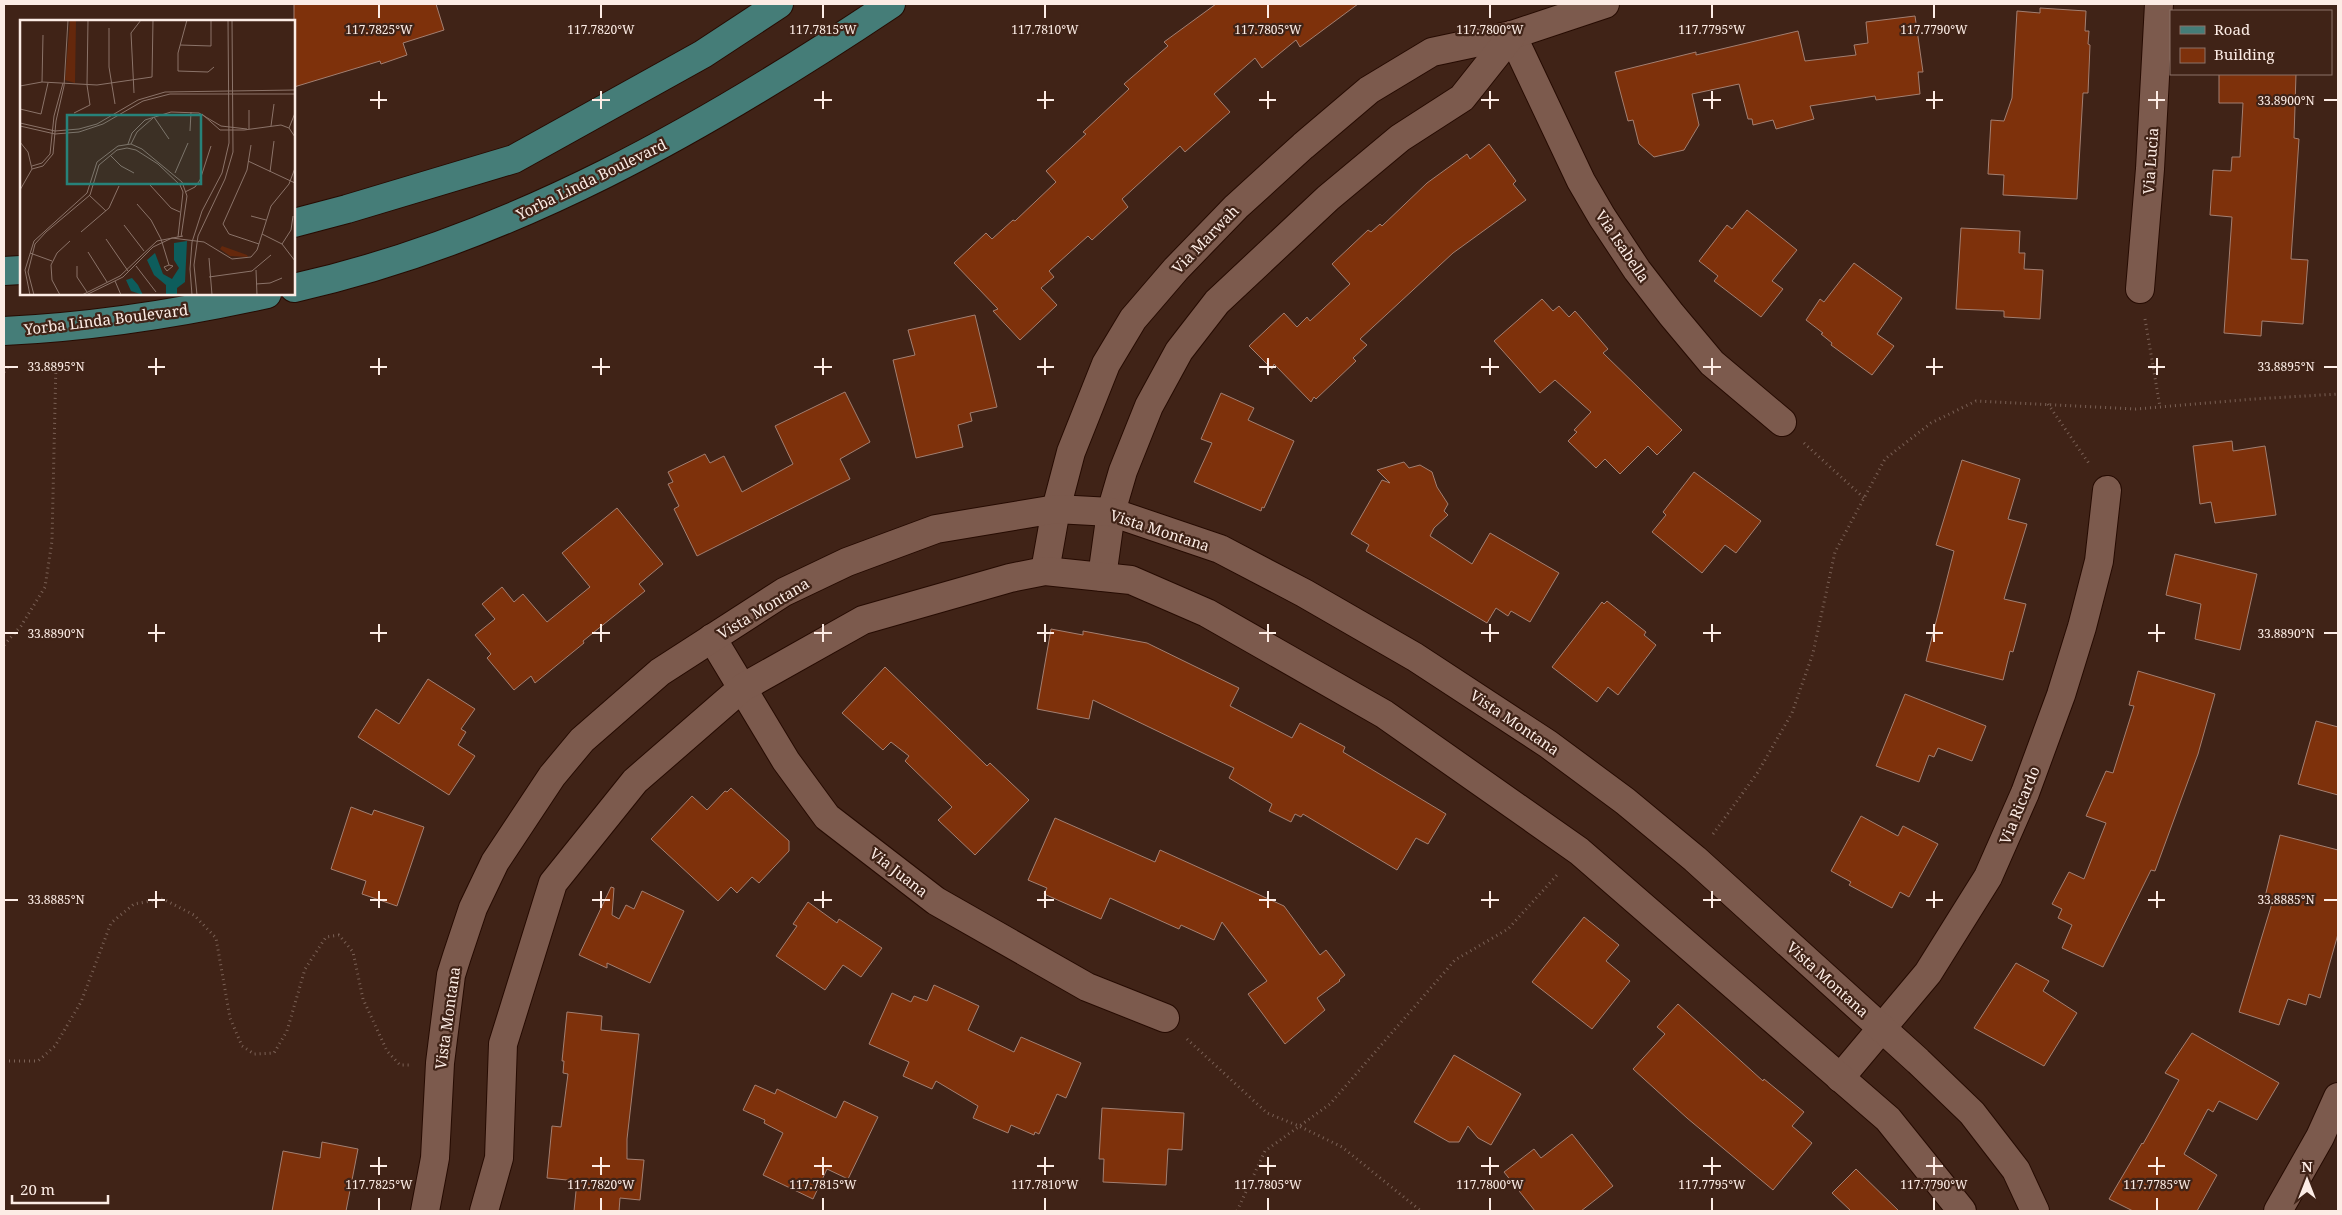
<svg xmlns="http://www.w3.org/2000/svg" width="2342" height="1215" viewBox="0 0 2342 1215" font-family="'Noto Serif',serif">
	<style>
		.building { fill: #7e310b; stroke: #a37f71 }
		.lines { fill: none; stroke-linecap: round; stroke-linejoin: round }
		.street-casing { stroke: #260b02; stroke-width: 30 }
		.secondary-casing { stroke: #260b02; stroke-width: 30 }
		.primary-casing { stroke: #260b02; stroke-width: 30 }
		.path { stroke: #7a6156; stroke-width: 3; stroke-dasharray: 1 4; stroke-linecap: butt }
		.street { stroke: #7c5a4d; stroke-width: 28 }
		.secondary { stroke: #7c5a4d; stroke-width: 28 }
		.primary { stroke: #457d78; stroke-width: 28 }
		.ticks { fill: none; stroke: #fcece5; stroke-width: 2 }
		.labels { text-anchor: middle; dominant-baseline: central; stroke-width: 4.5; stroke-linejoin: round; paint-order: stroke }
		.street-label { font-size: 15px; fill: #fcece5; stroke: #402317 }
		.inset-road { fill: none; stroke: #8b7369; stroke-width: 1 }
		.view { fill: #27827a; fill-opacity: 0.15; stroke: #27827a; stroke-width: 2.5 }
		.inset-edge { fill: none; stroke: #fcece5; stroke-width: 2.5 }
		.ticks-label { font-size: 12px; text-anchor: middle; fill: #fcece5; stroke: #402317; stroke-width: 4.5; stroke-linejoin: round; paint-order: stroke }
	</style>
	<rect width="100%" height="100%" fill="#402317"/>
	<g class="building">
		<path d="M294,4H436L444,30L403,43L407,55L381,64L380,61L294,87Z"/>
		<path d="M1216,4H1358L1300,47L1296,40L1262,68L1255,58L1214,94L1230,112L1185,152L1180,146L1122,199L1128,207L1092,240L1088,236L1049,271L1054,277L1041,288L1057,305L1020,340L993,311L998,309L954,263L986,233L992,239L1013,220L1015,221L1056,182L1046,171L1086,134L1083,132L1129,89L1124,84L1168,46L1164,42Z"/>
		<path d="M2040,8L2086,11L2085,31H2089L2088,44L2090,45L2088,93H2083L2077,199L2003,195L2004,175L1988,174L1991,120L2004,121L2012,98L2017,11L2040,13Z"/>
		<path d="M1915,16L1923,72H1918L1920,94L1876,100L1875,96L1810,106L1814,119L1776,129L1773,120L1753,125L1752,119H1748L1739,84L1692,94L1699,125L1684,150L1654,157L1639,144L1633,120L1628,121L1615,72L1696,52V55L1798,31L1805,61L1856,55L1854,45L1868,43L1866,22Z"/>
		<path d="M2219,74H2296L2294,138L2299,139L2291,259L2308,260L2303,324L2262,321L2261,336L2224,333L2232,217L2210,215L2213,170L2231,171L2232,157H2240L2243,103H2219Z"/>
		<path d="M1489,144L1516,181L1513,184L1526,200L1453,253L1360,339L1367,345L1353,358L1356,361L1316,399L1314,397L1311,402L1274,364L1272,369L1249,346L1284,313L1297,327L1307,317L1310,321L1350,284L1332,264L1368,230L1371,232L1380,224L1382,226L1427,183L1467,154L1470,159Z"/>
		<path d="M1747,210L1797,250L1772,281L1783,289L1761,317L1714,281L1718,276L1699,261L1727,225L1732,229Z"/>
		<path d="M1961,228L2020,231L2019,253H2025L2024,269L2043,270L2040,319L2004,317V311L1956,309Z"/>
		<path d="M1854,263L1902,298L1877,334L1894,346L1872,375L1831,345L1832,343L1821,334L1823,333L1806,320L1820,299L1824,302Z"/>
		<path d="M1542,299L1553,311L1559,306L1569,317L1575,311L1608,349L1603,353L1682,430L1657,455L1648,446L1620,474L1605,459L1596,468L1568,441L1577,432L1574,430L1591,412L1555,380L1540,393L1494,341Z"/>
		<path d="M975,315L997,407L970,413L972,421L958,425L963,447L916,458L893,360L915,355L908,330Z"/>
		<path d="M845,392L870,442L840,459L850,479L697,556L674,509L679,506L668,484L673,482L668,472L705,454L710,463L724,456L742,492L793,464L775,426Z"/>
		<path d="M1221,393L1254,408L1248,420L1294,441L1264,508L1262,507L1261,511L1194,482L1212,443L1201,439Z"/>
		<path d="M2232,441L2233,451L2265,446L2276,515L2215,523L2211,502L2200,504L2193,446Z"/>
		<path d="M1962,460L2020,479L2008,519L2027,524L2004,599L2026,604L2013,652L2010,651L2003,680L1926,661L1954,551L1936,545Z"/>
		<path d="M1404,462L1409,468L1420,465L1432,472L1437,487L1448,504L1444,511L1448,515L1434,528L1430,536L1472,564L1490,533L1559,573L1530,622L1511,611L1508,616L1496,608L1487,623L1366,551L1369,545L1351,534L1382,480L1390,483L1377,470Z"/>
		<path d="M1694,472L1761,521L1736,553L1725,545L1702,573L1652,532L1666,515L1663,512Z"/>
		<path d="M617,508L663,564L639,584L645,591L583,641L584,643L535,683L531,676L514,690L487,658L491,654L475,635L495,619L482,604L502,587L514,602L523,594L547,622L590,587L562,553Z"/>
		<path d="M2175,554L2257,574L2240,650L2195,639L2201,604L2166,595Z"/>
		<path d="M1607,601L1646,632L1644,635L1656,645L1618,695L1608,687L1597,702L1552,667L1602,602L1604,604Z"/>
		<path d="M1051,629L1083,635V631L1147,643L1239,688L1230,706L1292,738L1300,723L1345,747L1343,752L1446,814L1428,844L1416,838L1397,870L1303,814L1301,817L1295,814L1291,822L1269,811L1272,804L1229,778L1234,768L1093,700L1089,719L1037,709Z"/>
		<path d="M885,667L987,766L990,763L1029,800L975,855L938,820L952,807L905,761L909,756L891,742L883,750L842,713Z"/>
		<path d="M2138,671L2215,694L2198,754L2155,871L2151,870L2103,967L2062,948L2072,925L2058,918L2062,909L2052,904L2069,872L2084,879L2106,823L2086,816L2106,771L2113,773L2134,706L2129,705Z"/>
		<path d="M428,679L475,709L461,729L466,732L458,745L475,756L449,795L358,737L376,709L399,724Z"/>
		<path d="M1905,694L1986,726L1972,761L1938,748L1934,757L1929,755L1919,782L1876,766Z"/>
		<path d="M2316,721L2338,727V795L2298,784Z"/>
		<path d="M731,788L789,841V851L759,883L752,877L737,893L731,887L718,901L651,839L692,796L707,810L725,791L727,792Z"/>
		<path d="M351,807L372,815L374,810L424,827L397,906L362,894L366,881L331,869Z"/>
		<path d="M1861,816L1898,836L1903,826L1938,844L1909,897L1900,892L1892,908L1849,885L1851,882L1831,871Z"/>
		<path d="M1055,818L1155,862L1160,850L1284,906L1320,955L1326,950L1345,975L1339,980L1340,981L1317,998L1325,1010L1285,1044L1248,994L1267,981L1222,922L1214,940L1181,925L1179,929L1110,898L1101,919L1044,894L1047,888L1028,880Z"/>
		<path d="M2280,835L2338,850V934L2320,998L2309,994L2306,1005L2288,999L2279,1025L2239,1012L2273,900L2265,897Z"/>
		<path d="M611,887L614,888L612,915L619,919L626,905L634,909L642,891L684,911L650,983L607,963V968L579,955Z"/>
		<path d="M808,902L837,923L839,919L882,948L861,977L843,965L825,990L776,956L797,926L793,924Z"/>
		<path d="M1584,917L1619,945L1606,961L1630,981L1592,1029L1532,982Z"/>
		<path d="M2016,963L2049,981L2043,991L2077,1013L2044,1066L1974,1028Z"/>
		<path d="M934,985L979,1006L968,1030L1014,1052L1021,1037L1081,1063L1066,1098L1057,1094L1039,1134L1035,1132L1034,1135L1011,1125L1008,1133L973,1118L978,1106L936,1081L932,1089L903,1076L909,1062L869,1044L892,993L911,1002L914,996L927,1001Z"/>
		<path d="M1678,1004L1763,1081L1764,1079L1804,1112L1792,1126L1812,1143L1773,1190L1687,1118L1633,1069L1665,1034L1657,1027Z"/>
		<path d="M567,1012L602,1016L601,1030L639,1034L627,1139V1159L644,1160L640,1200L620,1198L619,1211H574L577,1181L547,1178L552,1126L561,1127L568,1074L563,1073L564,1061H562Z"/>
		<path d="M2192,1033L2279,1083L2257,1120L2219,1101L2213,1112L2208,1109L2184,1154L2217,1175L2197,1211H2133L2109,1199L2142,1143L2143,1144L2179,1080L2165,1073Z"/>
		<path d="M1454,1055L1521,1094L1491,1145L1478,1138L1468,1126L1459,1142H1449L1414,1122Z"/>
		<path d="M755,1085L775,1094L777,1089L836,1118L844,1101L878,1117L848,1179L827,1169L813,1199L763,1175L783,1133L764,1123L765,1120L743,1110Z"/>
		<path d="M1102,1108L1184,1113L1182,1150L1168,1149L1166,1185L1103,1182L1104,1159H1099Z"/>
		<path d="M1572,1134L1613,1186L1581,1211H1535L1504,1172L1534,1149L1541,1158Z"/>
		<path d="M322,1142L358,1149L346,1211H272L283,1151L320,1158Z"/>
		<path d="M1856,1169L1899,1211H1851L1832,1193Z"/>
	</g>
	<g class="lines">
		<g class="street-casing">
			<g id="street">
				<path d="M1512,35L1581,181L1602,217L1637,270L1671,314L1712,363L1782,422"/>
				<path d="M2140,289L2150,169L2159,4"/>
				<path d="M1045,571L1056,509L1071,452L1106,364L1133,319L1176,269L1236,207L1303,146L1369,90L1432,52L1512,35L1605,4"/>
				<path d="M1102,577L1111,512L1123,471L1149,406L1179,351L1217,302L1328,198L1400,138L1462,98L1512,35"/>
				<path d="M712,638L786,761L827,817L936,901L1087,987L1165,1018"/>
				<path d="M1840,1078L1928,973L1988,877L2025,793L2061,695L2082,627L2099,561L2107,490"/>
				<path d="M2278,1211L2320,1137L2338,1097"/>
			</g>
		</g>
		<g class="secondary-casing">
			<g id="secondary">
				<path d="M425,1211L435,1158L440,1063L451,975L457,956L473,908L495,862L552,776L582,740L660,672L784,592L847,562L936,529L1056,509L1111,512L1220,549L1304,593L1415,657L1548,744L1625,801L1695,859L1918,1061L1972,1113L2016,1170L2035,1211"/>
				<path d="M484,1211L499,1158L503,1044L553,883L635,781L742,688L863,620L1010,578L1045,571L1131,580L1207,613L1384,714L1579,851L1888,1119L1962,1211"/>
			</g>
		</g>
		<g class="primary-casing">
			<g id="primary">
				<path d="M294,223L347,209L514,159L703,54L779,4"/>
				<path d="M4,271L21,270"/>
				<path d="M294,288C512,239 707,127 891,4"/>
				<path d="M4,331C92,327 181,313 267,294"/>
			</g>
		</g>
		<g class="path">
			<path d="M2145,319L2160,407"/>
			<path d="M4,372L10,364"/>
			<path d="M2048,404L2090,465"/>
			<path d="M1804,443L1864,498"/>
			<path d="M4,645L21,626L45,587L52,541L56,360"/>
			<path d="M1713,834L1758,772L1792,713L1813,653L1835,552L1885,459L1931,423L1976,401L2136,409L2254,399L2338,394"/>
			<path d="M1187,1039L1267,1113L1299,1126L1342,1147L1421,1211"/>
			<path d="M4,1061H38L55,1046L81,1002L111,923L134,904L163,899L194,915L216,938L230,1018L242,1046L254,1054L274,1053L287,1031L305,969L326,937L339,935L353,952L363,999L387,1051L400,1065H409"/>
			<path d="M1237,1211L1265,1151L1330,1104L1455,960L1508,929L1558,874"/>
		</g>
		<use href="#street" class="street"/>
		<use href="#secondary" class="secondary"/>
		<use href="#primary" class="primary"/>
	</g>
	<path class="ticks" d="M379,5V18M601,5V18M823,5V18M1045,5V18M1268,5V18M1490,5V18M1712,5V18M1934,5V18M379,91V109M601,91V109M823,91V109M1045,91V109M1268,91V109M1490,91V109M1712,91V109M1934,91V109M2157,91V109M370,100H387M592,100H610M814,100H832M1037,100H1054M1259,100H1276M1481,100H1499M1703,100H1721M1926,100H1943M2148,100H2165M2324,100H2337M156,358V375M379,358V375M601,358V375M823,358V375M1045,358V375M1268,358V375M1490,358V375M1712,358V375M1934,358V375M2157,358V375M5,367H18M148,367H165M370,367H387M592,367H610M814,367H832M1037,367H1054M1259,367H1276M1481,367H1499M1703,367H1721M1926,367H1943M2148,367H2165M2324,367H2337M156,624V642M379,624V642M601,624V642M823,624V642M1045,624V642M1268,624V642M1490,624V642M1712,624V642M1934,624V642M2157,624V642M5,633H18M148,633H165M370,633H387M592,633H610M814,633H832M1037,633H1054M1259,633H1276M1481,633H1499M1703,633H1721M1926,633H1943M2148,633H2165M2324,633H2337M156,891V908M379,891V908M601,891V908M823,891V908M1045,891V908M1268,891V908M1490,891V908M1712,891V908M1934,891V908M2157,891V908M5,900H18M148,900H165M370,900H387M592,900H610M814,900H832M1037,900H1054M1259,900H1276M1481,900H1499M1703,900H1721M1926,900H1943M2148,900H2165M2324,900H2337M379,1157V1175M601,1157V1175M823,1157V1175M1045,1157V1175M1268,1157V1175M1490,1157V1175M1712,1157V1175M1934,1157V1175M2157,1157V1175M370,1166H387M592,1166H610M814,1166H832M1037,1166H1054M1259,1166H1276M1481,1166H1499M1703,1166H1721M1926,1166H1943M2148,1166H2165M379,1198V1210M601,1198V1210M823,1198V1210M1045,1198V1210M1268,1198V1210M1490,1198V1210M1712,1198V1210M1934,1198V1210M2157,1198V1210"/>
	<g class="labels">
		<g class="street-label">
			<text transform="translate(2150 161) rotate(-86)">Via Lucia</text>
			<text transform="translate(591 179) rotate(-26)">Yorba Linda Boulevard</text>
			<text transform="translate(1205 239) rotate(-46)">Via Marwah</text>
			<text transform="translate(1623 246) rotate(56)">Via Isabella</text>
			<text transform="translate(106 319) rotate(-7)">Yorba Linda Boulevard</text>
			<text transform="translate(1160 530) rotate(18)">Vista Montana</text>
			<text transform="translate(763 608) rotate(-31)">Vista Montana</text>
			<text transform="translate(1515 722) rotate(34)">Vista Montana</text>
			<text transform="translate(2019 805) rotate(-68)">Via Ricardo</text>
			<text transform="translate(899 872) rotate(38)">Via Juana</text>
			<text transform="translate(1828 979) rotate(42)">Vista Montana</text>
			<text transform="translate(447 1018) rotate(-82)">Vista Montana</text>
		</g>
	</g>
	<g transform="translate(20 20)">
		<rect width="275" height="275" fill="#402317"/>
		<path d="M50,0H56L55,63L45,60ZM202,226L227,235L228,237L210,236L200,229Z" fill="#65280c"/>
		<path d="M167,221L165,262L157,268V275H146V265L134,255L127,240L135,233L143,254L152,259L159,248L154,240V223ZM112,258L118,265L123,275L111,271L106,260Z" fill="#0d5d5c"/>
		<path class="inset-road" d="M167,0L158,33V51L188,52L194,47M89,8V47L95,84M160,25L191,26V0M22,62L23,15M0,66L22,62L77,65L132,57L133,0M114,73L111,13L121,0M0,89L21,94L28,63M54,93L70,85L67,65L68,0M182,94L200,110H224L261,105L269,108L275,117M134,97L149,119M0,103L35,111L59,109L77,104L118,80L145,72L275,70M0,106L35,114L59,112L83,104L123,81L150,74H275M251,106L254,84M269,108L275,93M229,109V90M170,111L171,92M0,122L8,132L12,149L0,170M108,124L112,113L125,100L151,92L179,93L201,106L227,109M111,124L117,112L133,98M231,125L227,150L203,204L209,214L239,224M90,135L101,146L114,153M228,141L275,163M12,146L22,143L30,134L34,96L43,63M12,149L23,146L33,134L36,101L44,66L48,0M250,152L254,121M155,153L168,123M130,165L151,188L160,192M165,172L175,167L180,160L191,126M69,175L86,191M117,184L131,200L141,219L149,245L144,247L147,251L153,246L149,245M231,196L246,200M104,205L124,231M61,212L89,188L99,166M242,214L262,224L275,241M86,219L108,251M262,224L271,210L273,196M68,232L87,262M10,233L32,241M189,238L192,275M57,246V257L67,272M116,246L136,272M236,250L237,275M189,257L232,251L251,235M95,261L101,275M236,264L250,263L262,258M10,275L5,250L14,221L67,173L77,142L98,126L111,124L122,129L162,162L167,176L161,217M14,275L8,252L15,224L26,212L70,175L79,145L97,130L107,128L116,130L138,144L160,165L163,172L158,217M40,275L32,260L31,245L37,233L50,221M62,275L100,256L137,221L163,216M66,275L103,257L133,227L152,218L184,222L212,239L231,237L237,230L251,186L269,164L275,148M172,275L170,249L172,222L182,191L202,153L209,123L208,0M177,275L174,245L178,216L205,159L213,132L212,0"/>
		<path class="view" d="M47,95H181V164H47Z"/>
		<rect width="275" height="275" class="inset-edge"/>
	</g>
	<g class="ticks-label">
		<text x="379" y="34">117.7825°W</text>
		<text x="601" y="34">117.7820°W</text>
		<text x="823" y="34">117.7815°W</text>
		<text x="1045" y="34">117.7810°W</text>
		<text x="1268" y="34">117.7805°W</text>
		<text x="1490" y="34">117.7800°W</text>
		<text x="1712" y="34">117.7795°W</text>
		<text x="1934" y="34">117.7790°W</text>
		<text x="2286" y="105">33.8900°N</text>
		<text x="56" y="371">33.8895°N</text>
		<text x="2286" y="371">33.8895°N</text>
		<text x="56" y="638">33.8890°N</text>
		<text x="2286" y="638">33.8890°N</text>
		<text x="56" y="904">33.8885°N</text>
		<text x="2286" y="904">33.8885°N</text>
		<text x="379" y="1189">117.7825°W</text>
		<text x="601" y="1189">117.7820°W</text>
		<text x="823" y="1189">117.7815°W</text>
		<text x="1045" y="1189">117.7810°W</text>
		<text x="1268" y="1189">117.7805°W</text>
		<text x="1490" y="1189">117.7800°W</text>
		<text x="1712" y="1189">117.7795°W</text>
		<text x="1934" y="1189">117.7790°W</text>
		<text x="2157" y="1189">117.7785°W</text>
	</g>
	<rect width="2342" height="1215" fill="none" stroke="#fcece5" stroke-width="10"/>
	<rect x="2170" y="10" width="162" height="65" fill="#402317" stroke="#8b7369"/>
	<rect x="2180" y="26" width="25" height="8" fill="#457d78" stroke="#8b7369"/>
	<text x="2214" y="35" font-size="15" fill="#fcece5">Road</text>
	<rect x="2180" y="48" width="25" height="15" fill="#7e310b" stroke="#8b7369"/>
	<text x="2214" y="60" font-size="15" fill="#fcece5">Building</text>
	<g transform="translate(2307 1180)" stroke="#402317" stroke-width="4" paint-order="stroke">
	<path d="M0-4L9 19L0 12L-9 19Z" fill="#fcece5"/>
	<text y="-8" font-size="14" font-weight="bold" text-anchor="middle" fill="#fcece5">N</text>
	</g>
	<path d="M12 1195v8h96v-8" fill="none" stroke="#fcece5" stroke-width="2.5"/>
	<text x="20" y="1195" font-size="15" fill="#fcece5" stroke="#402317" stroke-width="4" paint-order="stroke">20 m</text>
</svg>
